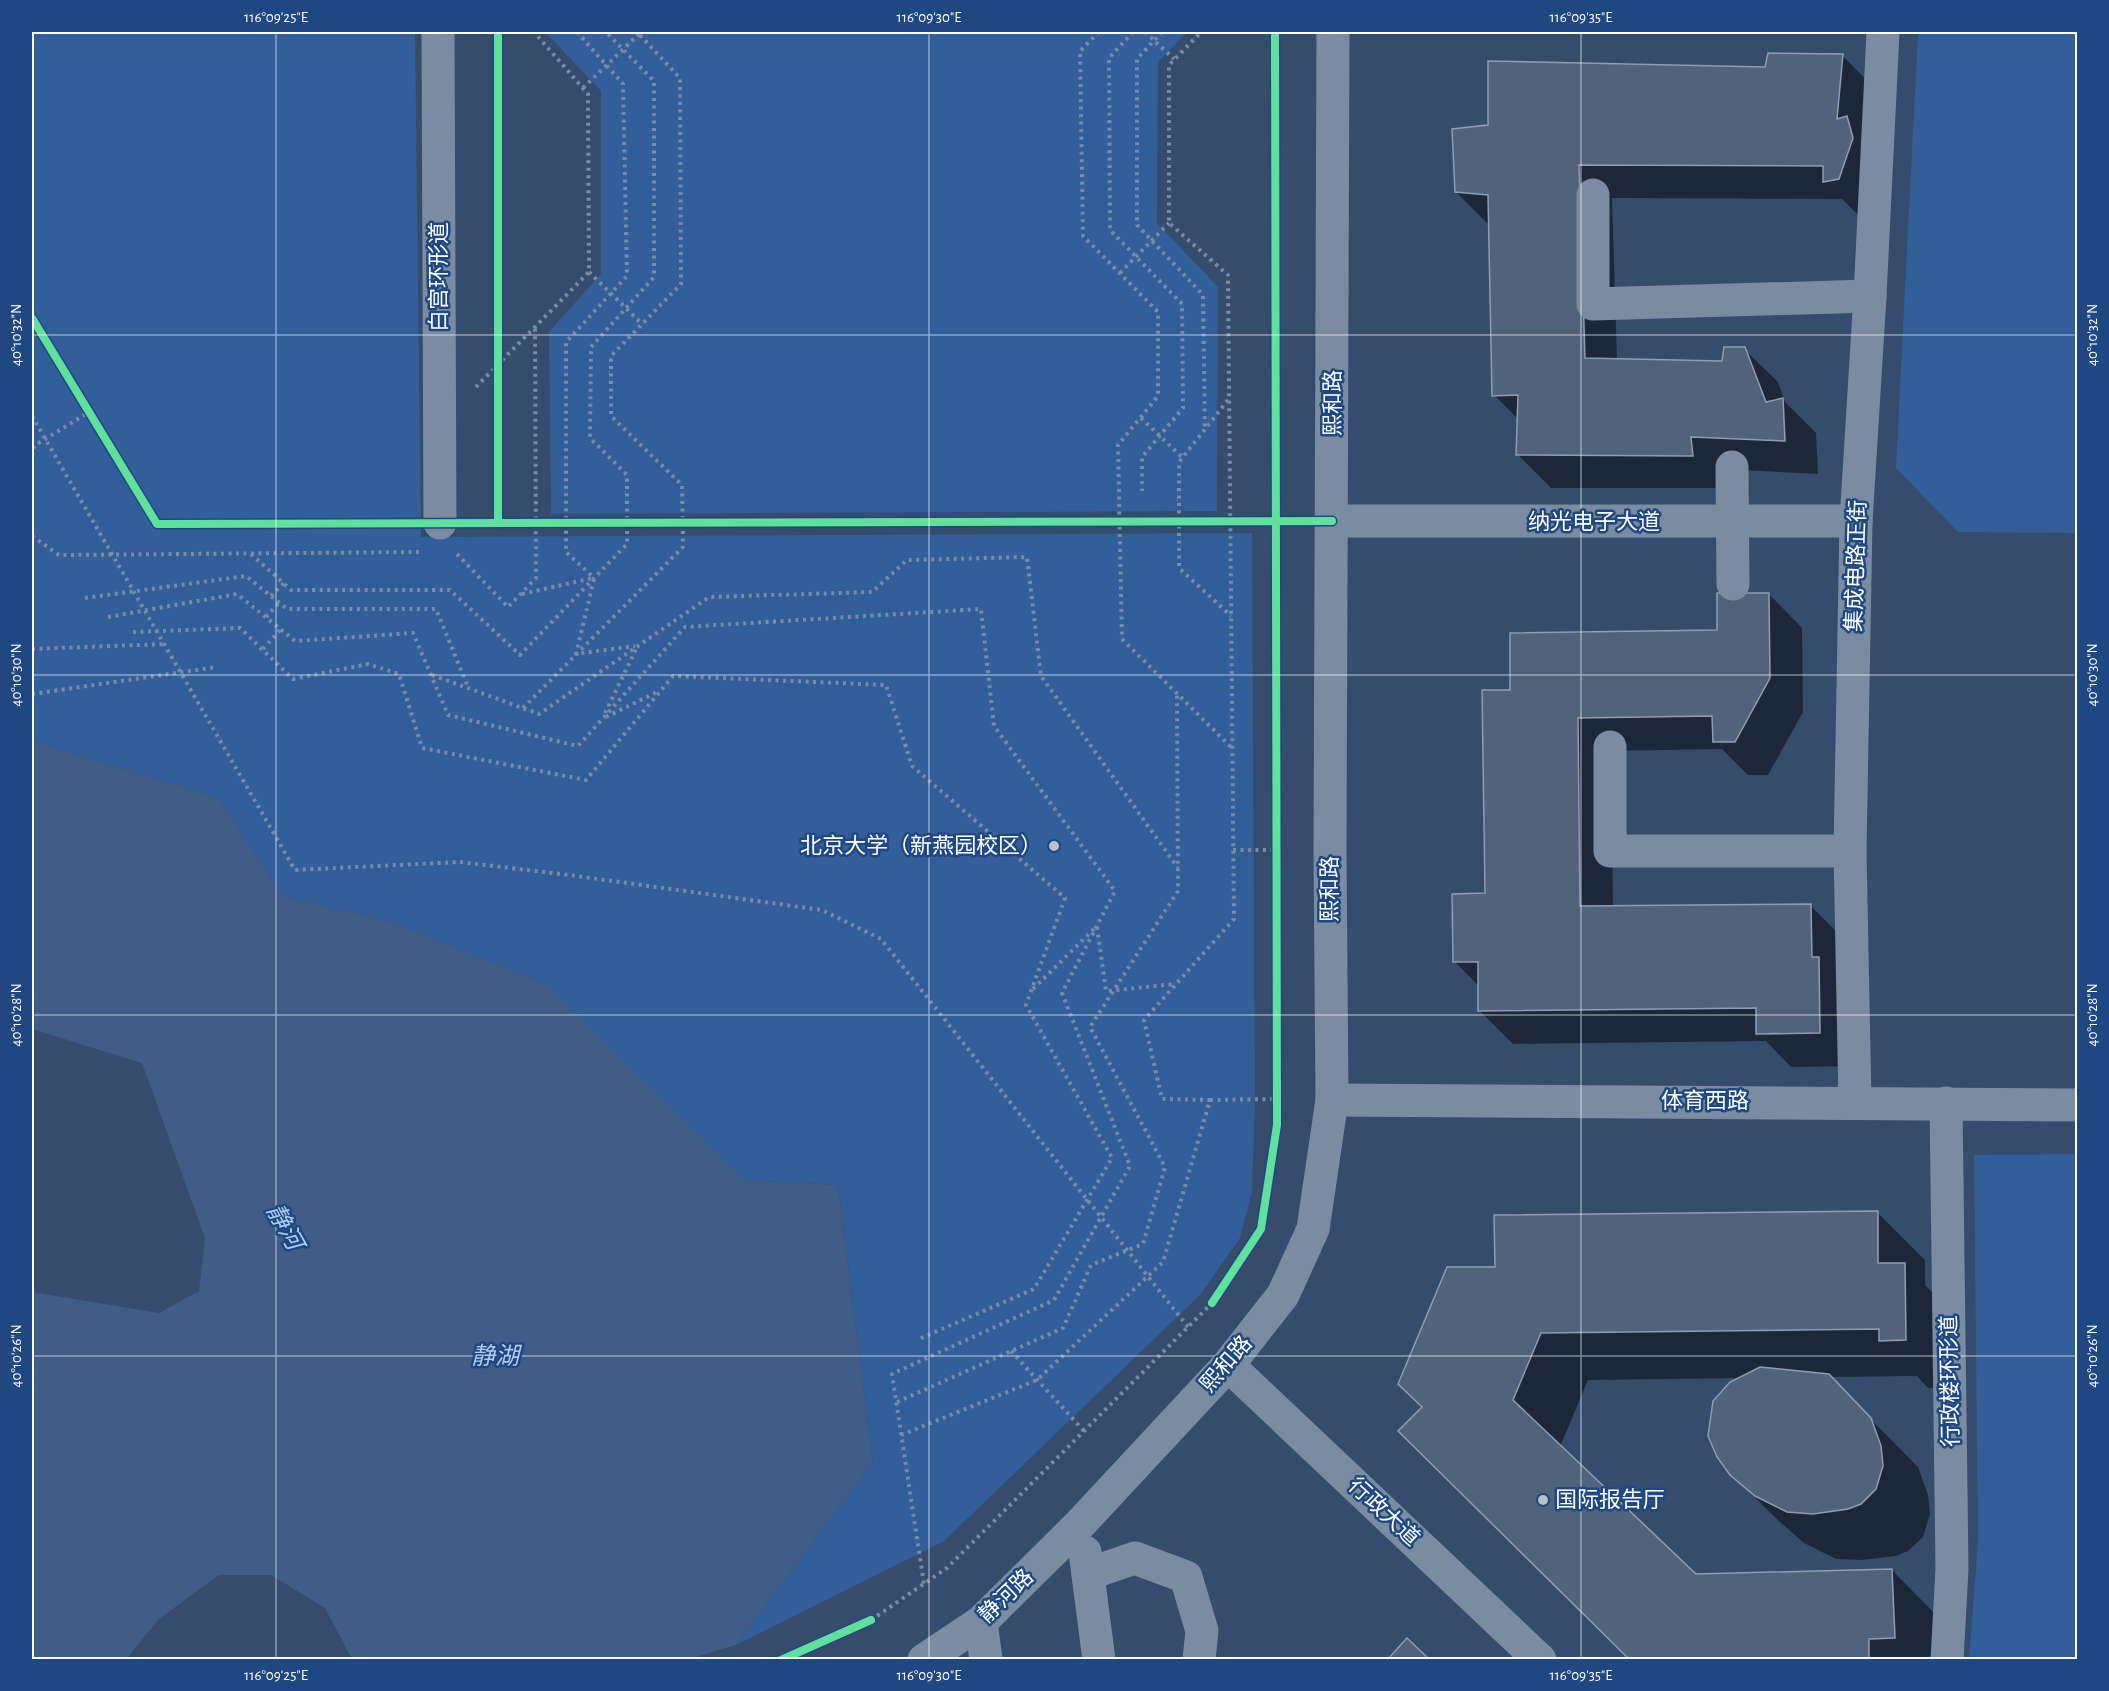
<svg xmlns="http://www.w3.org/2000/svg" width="2109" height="1691" viewBox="0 0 2109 1691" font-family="'Alegreya Sans','Noto Sans SC',sans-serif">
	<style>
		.green { fill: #325e9a }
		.water { fill: #3f5d86 }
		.shadow { fill: #0007 }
		.building { fill: #51637c; stroke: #8f9db0; stroke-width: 1.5 }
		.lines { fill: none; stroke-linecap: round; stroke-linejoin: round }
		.path { stroke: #7b8ca2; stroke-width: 4; stroke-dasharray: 3 4.5; stroke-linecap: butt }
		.minor { stroke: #7b8ca2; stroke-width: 33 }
		.cycleway-casing { stroke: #1f4882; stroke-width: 11 }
		.cycleway { stroke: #60e19b; stroke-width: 8 }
		.ticks { fill: none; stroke: #fff; stroke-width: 1.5; stroke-opacity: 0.45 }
		.poi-dot { fill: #b8c0cc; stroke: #1f4882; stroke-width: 2 }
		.labels { text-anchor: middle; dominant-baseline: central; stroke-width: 5; stroke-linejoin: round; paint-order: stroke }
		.street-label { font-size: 22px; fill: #fff; stroke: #1f4882 }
		.poi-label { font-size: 22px; fill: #fff; stroke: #1f4882; text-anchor: end }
		.water-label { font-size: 24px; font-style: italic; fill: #b0ccf1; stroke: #1f4882 }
		.neatline { fill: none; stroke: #fff; stroke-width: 2 }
		.ticks-label { font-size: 15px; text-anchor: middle; fill: #fff }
	</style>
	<rect width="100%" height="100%" fill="#354c6c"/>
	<g class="green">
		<path d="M32,32H415L421,537L1252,533L1255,1102L1252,1192L1240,1238L1200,1295L944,1541L736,1645L873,1462L838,1185L744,1180L548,985L390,921L283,897L219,798L32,741Z"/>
		<path d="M545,32H1187L1158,62L1157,223L1218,287L1217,511L551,514L549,332L601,274V91Z"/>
		<path d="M1918,32H2077V533L1958,532L1896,468Z"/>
		<path d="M2077,1154V1659H1969L1978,1542L1974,1155Z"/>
	</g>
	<path class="water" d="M32,741L219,798L283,897L390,921L548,985L744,1180L838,1185L873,1462L736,1645L686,1660L352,1659L325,1608L271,1575H219L159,1619L126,1659H32V1292L159,1313L199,1291L205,1238L142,1063L32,1029Z"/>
	<g class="shadow">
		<path d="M1842,55L1875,89L1858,215L1842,199L1612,198L1617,360L1724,362L1744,349L1778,382L1785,402L1816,433L1818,474L1723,469L1726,488H1551L1517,454L1519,420L1494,395L1490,226L1456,192L1489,126L1766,68Z"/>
		<path d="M1769,594L1802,628L1803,712L1768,775H1748L1722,749L1611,751L1613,908L1811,906L1844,939L1853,1066L1791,1067L1766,1041L1513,1044L1480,1011V987L1455,962L1486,894L1512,692L1719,632Z"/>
		<path d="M1877,1212L1925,1260V1285L1951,1312L1952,1387L1928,1388L1917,1376L1829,1377L1918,1467L1928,1495L1930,1514L1923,1537L1908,1551L1896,1556L1862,1560L1836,1559L1804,1543L1780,1522L1731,1474L1741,1378L1588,1380L1560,1447L1695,1576L1892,1570L1939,1618L1941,1660H1631L1424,1407L1496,1268Z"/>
	</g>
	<g class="building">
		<path d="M1768,53L1843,54L1837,119L1847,116L1853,138L1839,179L1823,182V166L1579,165L1585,358L1722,361L1724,347H1745L1766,402L1783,398L1785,441L1691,437L1693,456L1516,455L1518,395L1492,396L1488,195L1455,192L1452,129L1488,125V61L1765,67Z"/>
		<path d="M1717,593H1769L1770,678L1735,742H1713L1712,716L1578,718L1580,906L1811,904L1812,957H1819L1820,1033L1756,1034V1008L1478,1011V962H1453L1452,894L1485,893L1482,690H1510V633L1717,630Z"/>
		<path d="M1878,1211V1263H1905L1906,1340L1879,1341V1329L1541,1333L1513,1400L1696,1574L1892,1569L1895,1638L1869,1639V1660H1630L1398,1431L1422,1407L1398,1384L1447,1267H1495L1494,1215Z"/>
		<path d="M1760,1367L1829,1374L1871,1418L1881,1446L1883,1466L1876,1489L1861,1504L1848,1509L1813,1514L1787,1512L1755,1496L1730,1475L1717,1457L1708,1436L1713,1401L1730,1382Z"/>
		<path d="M1407,1638L1430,1660H1387Z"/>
	</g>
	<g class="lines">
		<g class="path">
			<path d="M577,32L623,84L627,276L566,342V552L594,578"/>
			<path d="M1099,32L1080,51L1083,236L1158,312V396L1118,445L1122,639L1232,748"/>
			<path d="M1133,32L1109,58L1110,230L1182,304L1183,408L1142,457V491"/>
			<path d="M1145,32L1174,59"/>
			<path d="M1162,32L1137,59V225L1203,295L1205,429"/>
			<path d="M583,88L639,34"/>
			<path d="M589,272L642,324"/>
			<path d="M1120,273L1169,223"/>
			<path d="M476,387L589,272L588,94L534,32"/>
			<path d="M1228,400L1179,462V568L1231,616"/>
			<path d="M32,416L295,870L460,862L569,875L822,910L881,939L1188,1327"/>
			<path d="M1141,418L1182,457"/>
			<path d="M32,456L34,446L89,412"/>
			<path d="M32,536L59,555L420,552"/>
			<path d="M251,554L291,590H450L520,655L627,544V475L590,438L591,347L654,277V81L606,32"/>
			<path d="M457,554L508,607L536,578L535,327"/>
			<path d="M594,579L576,654L635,646"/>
			<path d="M522,594L593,578"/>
			<path d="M271,596L284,583"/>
			<path d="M85,598L246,576L287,609H436L468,687"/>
			<path d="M108,617L237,594L295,641L413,633L448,715L578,746L685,627L981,609L994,726L1115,891L1062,993L1130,1166L1054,1300L892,1374L924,1584"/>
			<path d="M266,617L279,603"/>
			<path d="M133,632L240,628L293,679L368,664L399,674L422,748L586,780L673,676L886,685L912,766L1065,898L1026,1005L1112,1158L1034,1289L919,1339"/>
			<path d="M32,649L164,644"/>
			<path d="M263,649L280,630"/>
			<path d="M432,675L539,714L709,597L872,592L907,560L1027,557L1041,676L1178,868"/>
			<path d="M32,694L217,667"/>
			<path d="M523,708L683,547L682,485L611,416V356L681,284L680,78L637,32"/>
			<path d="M605,713L637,647"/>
			<path d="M606,717L659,691"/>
			<path d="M1233,850H1277"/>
			<path d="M1097,927L1106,991L1175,984"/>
			<path d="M1033,989L1094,929"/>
			<path d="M1210,1100L1277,1099"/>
			<path d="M1011,1351L1084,1431"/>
			<path d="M897,1402L1063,1328L1091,1265L1143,1244L1165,1167L1090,1027L1178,891L1177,693"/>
			<path d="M901,1435L1037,1380L1163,1262L1210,1100L1162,1099L1144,1020L1234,919L1228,275L1169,223V65L1201,32"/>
			<path d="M871,1620L947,1568L1212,1303"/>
		</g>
		<g class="minor">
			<path d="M438,32L440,523"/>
			<path d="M1593,195V304L1870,296"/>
			<path d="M1732,467L1733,584"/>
			<path d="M1332,521H1856"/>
			<path d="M1610,747V851H1850"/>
			<path d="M1332,1100L2078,1105"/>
			<path d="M1855,1102L1850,851L1856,521L1870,296L1883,32"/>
			<path d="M1946,1103L1952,1569L1947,1660"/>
			<path d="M1228,1365L1540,1660"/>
			<path d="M1085,1552L1099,1660"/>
			<path d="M1088,1574L1135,1558L1186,1577L1202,1631L1199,1660"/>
			<path d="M981,1622L986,1660"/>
			<path d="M924,1660L981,1622L1080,1524L1228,1365L1283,1295L1313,1229L1332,1100L1330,850L1333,32"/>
		</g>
		<g class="cycleway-casing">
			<g id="cycleway">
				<path d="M498,32V522"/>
				<path d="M32,318L157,524L1332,521"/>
				<path d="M1212,1303L1261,1229L1277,1125L1275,32"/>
				<path d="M781,1660L871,1620"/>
			</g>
		</g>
		<use href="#cycleway" class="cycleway"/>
	</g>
	<path class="ticks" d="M276,32V1660M929,32V1660M1581,32V1660M32,335H2078M32,675H2078M32,1015H2078M32,1356H2078"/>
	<g class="poi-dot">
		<circle cx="1054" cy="846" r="6"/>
		<circle cx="1543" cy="1500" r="6"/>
	</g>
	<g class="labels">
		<g class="street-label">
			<text transform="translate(439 277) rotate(-90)">白宫环形道</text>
			<text transform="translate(1333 403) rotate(-90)">熙和路</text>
			<text x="1594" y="522">纳光电子大道</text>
			<text transform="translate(1856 566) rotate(-88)">集成电路正街</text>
			<text transform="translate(1330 889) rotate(-90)">熙和路</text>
			<text x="1705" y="1101">体育西路</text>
			<text transform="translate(1226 1364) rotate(-49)">熙和路</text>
			<text transform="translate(1950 1381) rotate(-91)">行政楼环形道</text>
			<text transform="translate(1384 1512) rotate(43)">行政大道</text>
			<text transform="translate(1006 1596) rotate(-44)">静河路</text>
		</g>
		<g class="poi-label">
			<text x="1042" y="846">北京大学（新燕园校区）</text>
			<text x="1555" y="1500" text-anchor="start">国际报告厅</text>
		</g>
		<g class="water-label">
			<text transform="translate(284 1227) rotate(61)">静河</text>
			<text x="495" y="1357">静湖</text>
		</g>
	</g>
	<rect width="2109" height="1691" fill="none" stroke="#1f4882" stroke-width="66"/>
	<rect x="33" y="33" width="2043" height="1625" class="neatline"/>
	<g class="ticks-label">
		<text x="276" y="22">116°09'25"E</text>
		<text x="929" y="22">116°09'30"E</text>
		<text x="1581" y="22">116°09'35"E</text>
		<text transform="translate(16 335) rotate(-90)" y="5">40°10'32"N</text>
		<text transform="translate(2092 335) rotate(-90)" y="5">40°10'32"N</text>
		<text transform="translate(16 675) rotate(-90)" y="5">40°10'30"N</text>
		<text transform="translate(2092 675) rotate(-90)" y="5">40°10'30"N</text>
		<text transform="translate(16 1015) rotate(-90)" y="5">40°10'28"N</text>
		<text transform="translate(2092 1015) rotate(-90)" y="5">40°10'28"N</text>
		<text transform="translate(16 1356) rotate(-90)" y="5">40°10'26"N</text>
		<text transform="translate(2092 1356) rotate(-90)" y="5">40°10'26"N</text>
		<text x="276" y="1680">116°09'25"E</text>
		<text x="929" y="1680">116°09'30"E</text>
		<text x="1581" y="1680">116°09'35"E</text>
	</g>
</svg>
